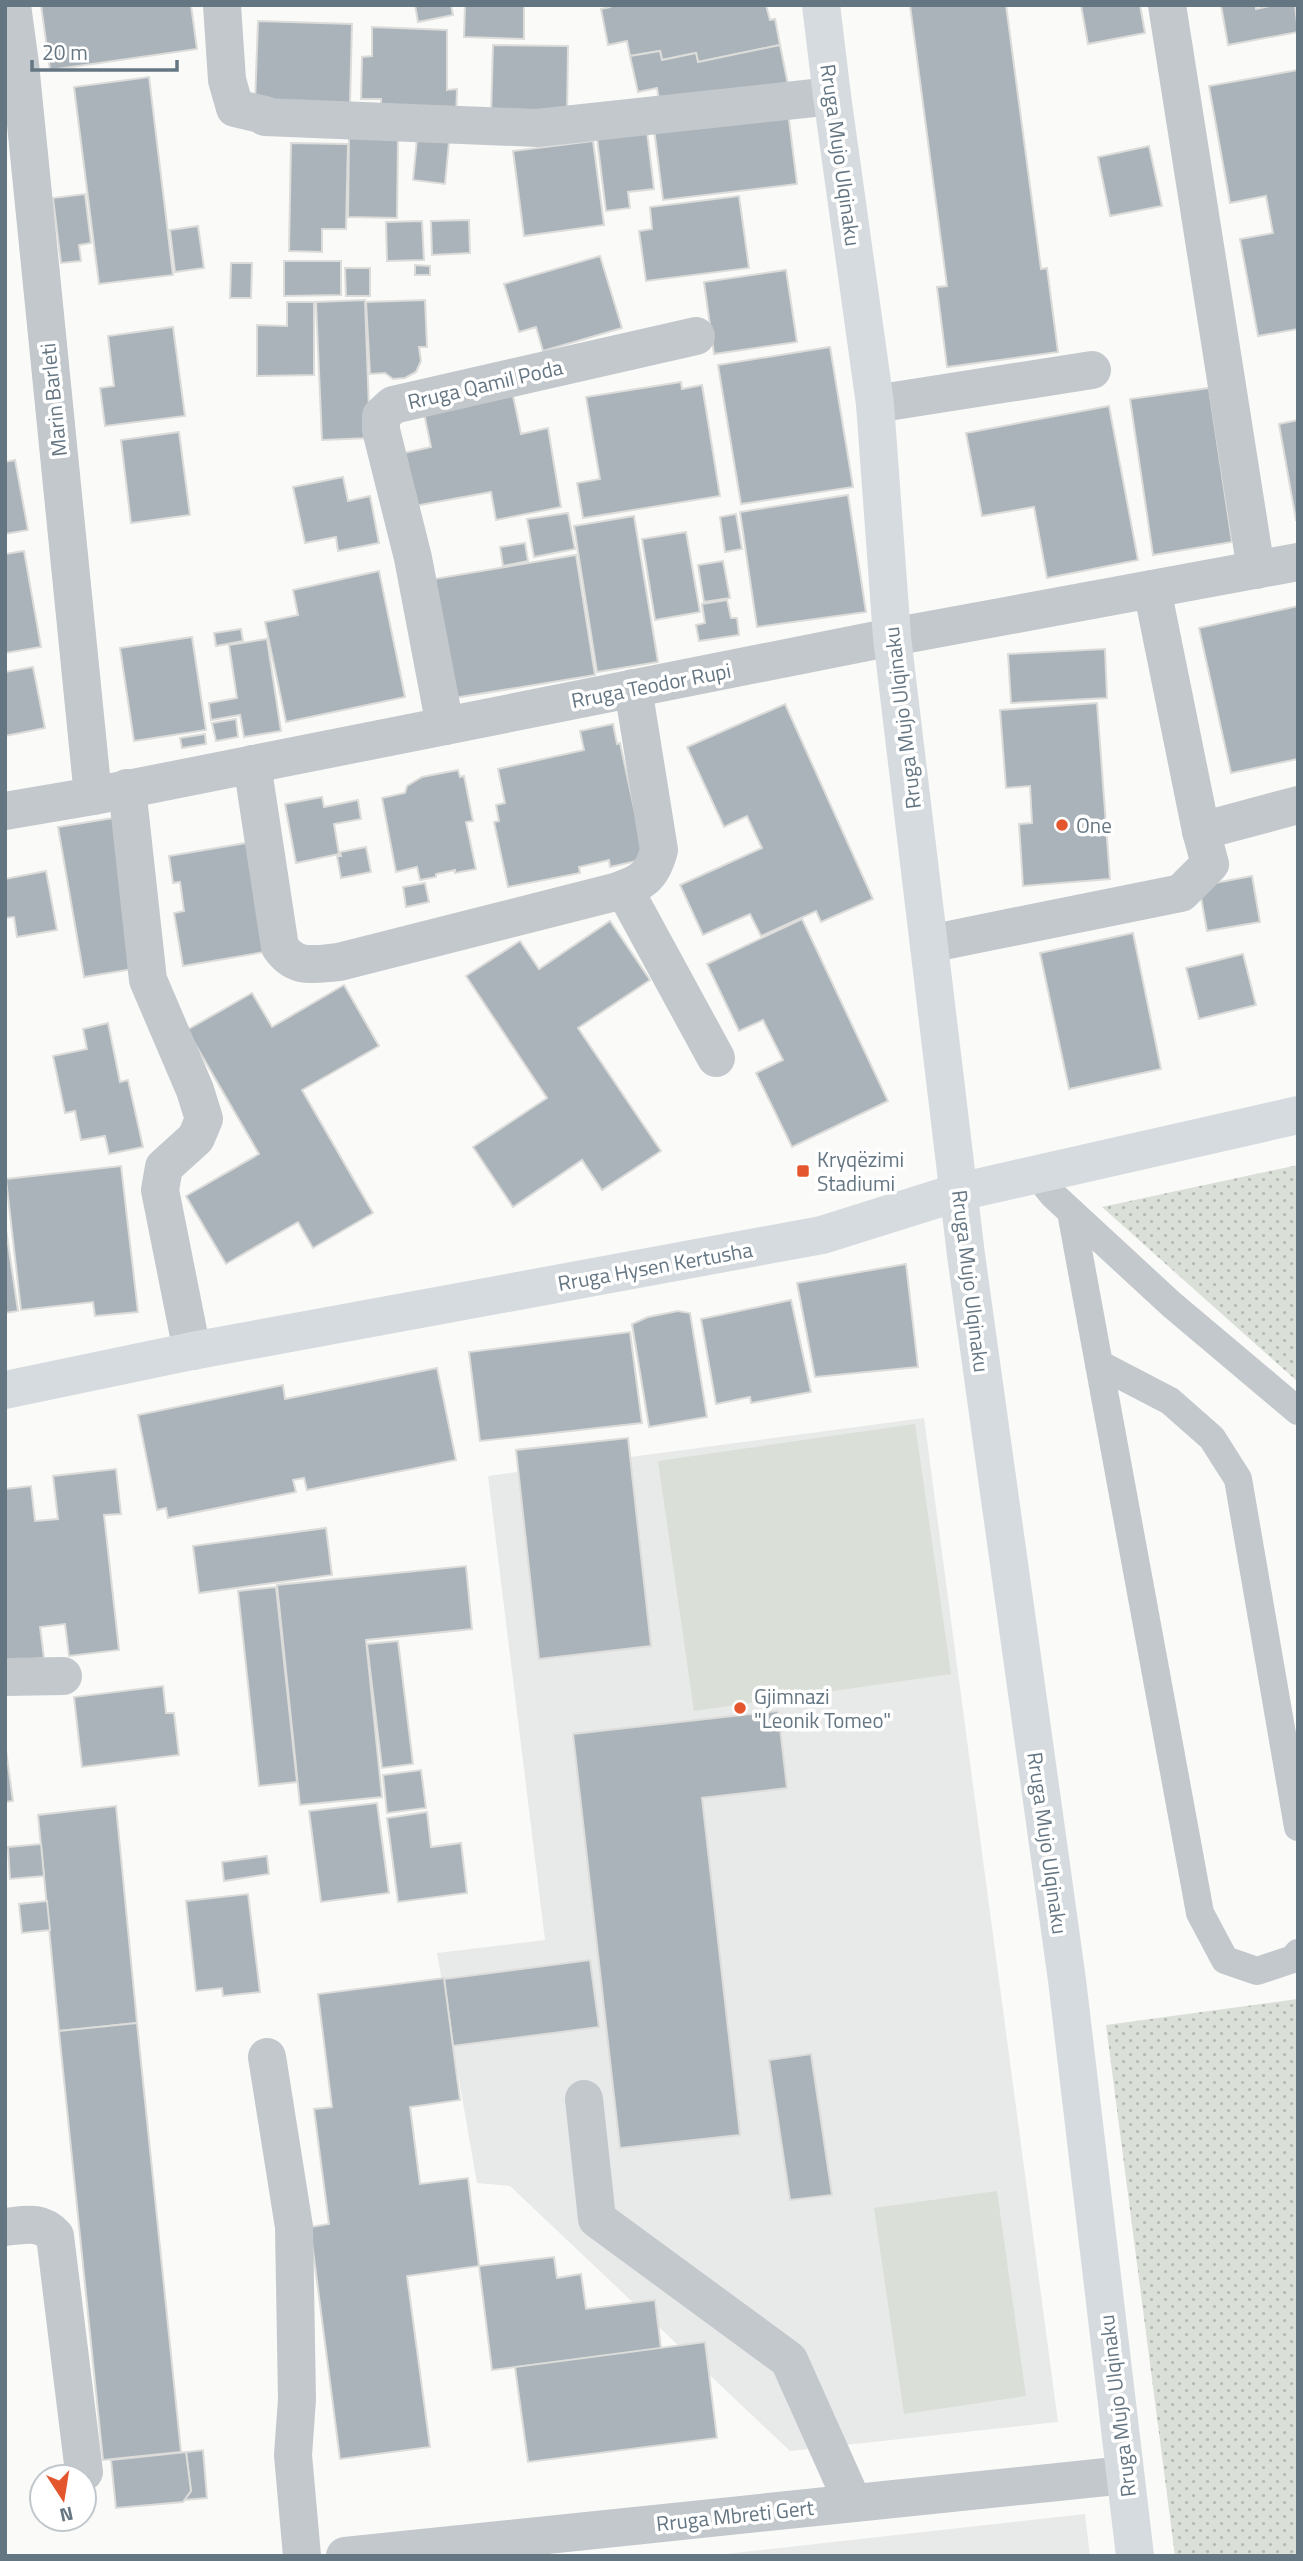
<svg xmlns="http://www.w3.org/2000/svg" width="1303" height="2561" viewBox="0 0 1303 2561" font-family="'Titillium Web',sans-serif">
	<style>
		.built { fill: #e8e9e9 }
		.grass { fill: #dadfd7 }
		.park { fill: url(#park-dots) }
		.building { fill: #aab3b9; stroke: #dcdcda; stroke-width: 2 }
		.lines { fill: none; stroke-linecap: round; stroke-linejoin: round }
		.lane { stroke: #c3c8cc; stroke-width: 28 }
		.street { stroke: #c3c8cc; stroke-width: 38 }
		.secondary { stroke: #d6dbdf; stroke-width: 38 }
		.poi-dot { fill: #e4572e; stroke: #fff; stroke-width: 2.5 }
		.labels { text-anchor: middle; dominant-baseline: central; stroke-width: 7; stroke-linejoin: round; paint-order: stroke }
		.street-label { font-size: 21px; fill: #657683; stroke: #fff }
		.poi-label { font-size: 21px; fill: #657683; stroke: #fff; text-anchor: start }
	</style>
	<defs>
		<pattern id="park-dots" width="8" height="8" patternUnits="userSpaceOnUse" patternTransform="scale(1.75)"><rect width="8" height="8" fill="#dadfd7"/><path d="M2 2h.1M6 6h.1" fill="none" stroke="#b4b9b4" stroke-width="1.8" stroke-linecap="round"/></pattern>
	</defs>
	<rect width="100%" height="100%" fill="#fafaf8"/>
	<g class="built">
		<path d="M924,1418L1058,2422L790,2451L510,2186L477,2183L437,1953L545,1940L488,1476Z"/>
		<path d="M1085,2514L1090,2556H708Z"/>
	</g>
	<g class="grass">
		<path d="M915,1424L951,1674L694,1711L658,1461Z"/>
		<path d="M997,2191L1026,2396L904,2414L874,2208Z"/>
	</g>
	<g class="park">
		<path d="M1298,1165V1382L1102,1207Z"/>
		<path d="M1298,1999V2556H1175L1106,2025Z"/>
	</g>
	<g class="building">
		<path d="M41,5H191L197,49L50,70Z"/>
		<path d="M415,5H451L453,15L418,22Z"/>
		<path d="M465,5H524V39L464,37Z"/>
		<path d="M609,5H766L770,20L775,19L780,45L698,62L696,53L662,60L660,51L630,56L627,41L608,45L601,9L610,7Z"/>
		<path d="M910,5H1006L1041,269L1047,268L1058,352L947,367L937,287L947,286Z"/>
		<path d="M1081,5H1140L1145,33L1088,44Z"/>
		<path d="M1221,5H1256V9L1274,5H1295L1298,32L1228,45Z"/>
		<path d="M258,21L352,24L350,104L255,102Z"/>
		<path d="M372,27L447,30V90L457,89L456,120L381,110V99H361L362,57L372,56Z"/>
		<path d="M493,45L568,46L567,117L491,115Z"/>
		<path d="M780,45L788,85L661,111L657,88L638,92L630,56L660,51L662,60L696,53L698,62Z"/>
		<path d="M1298,70V329L1258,336L1240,239L1273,233L1266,196L1230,203L1209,86Z"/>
		<path d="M149,77L173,275L99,284L74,87Z"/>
		<path d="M788,112L797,184L663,200L654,128Z"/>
		<path d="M647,132L654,189L628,192L630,208L606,211L597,138Z"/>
		<path d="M349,136H398L397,218L348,217Z"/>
		<path d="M417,139L449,142L445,184L413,180Z"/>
		<path d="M593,141L604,225L524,236L513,151Z"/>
		<path d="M291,143L348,144L346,229H322V252L289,251Z"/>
		<path d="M1149,146L1162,206L1110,216L1098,157Z"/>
		<path d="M85,194L91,243L79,245L81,261L61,263L53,198Z"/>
		<path d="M739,196L749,268L646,281L639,231L652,229L650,207Z"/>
		<path d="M469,220L470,253L432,255L431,221Z"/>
		<path d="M422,221L424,260L387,261L386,222Z"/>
		<path d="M198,226L204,268L175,272L170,230Z"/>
		<path d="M600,256L622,328L543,351L536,327L519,332L504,284Z"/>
		<path d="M284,261H341V295L284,296Z"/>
		<path d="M231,263H252L251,298H230Z"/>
		<path d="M415,265L430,266V275H415Z"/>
		<path d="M345,268H370V296H346Z"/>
		<path d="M786,270L797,342L714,354L704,282Z"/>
		<path d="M365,300L370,438L322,440L316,302Z"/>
		<path d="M425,300L427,347H419L421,361L416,372L405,378L393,379L385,373L370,374L366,302Z"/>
		<path d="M287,302H314V375L257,376V325L287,326Z"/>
		<path d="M173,327L185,416L105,426L100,388L114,386L108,336Z"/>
		<path d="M830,347L853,487L741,504L718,365Z"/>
		<path d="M681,382L682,389L702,385L720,496L583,518L577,483L600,479L586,397Z"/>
		<path d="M1209,388L1232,542L1153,555L1130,399Z"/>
		<path d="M512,391L521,434L548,428L561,507L496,520L491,492L409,507L399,454L431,447L423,408Z"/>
		<path d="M1109,406L1138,560L1047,578L1034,507L982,516L966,433Z"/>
		<path d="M1298,420V520H1296L1279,424Z"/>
		<path d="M179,432L190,515L131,523L121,440Z"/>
		<path d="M15,460L28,530L5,534V462Z"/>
		<path d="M343,477L348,501L370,496L379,543L338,551L336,537L305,543L293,487Z"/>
		<path d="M848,495L866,612L757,627L740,512Z"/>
		<path d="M568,513L575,549L534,557L527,519Z"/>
		<path d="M736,514L742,549L725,552L720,517Z"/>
		<path d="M634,516L658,662L597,672L574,526Z"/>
		<path d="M686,532L700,612L655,620L642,539Z"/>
		<path d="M525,543L528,561L503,566L500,547Z"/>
		<path d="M24,551L41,647L5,653V554Z"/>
		<path d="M576,555L595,675L454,698L434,579Z"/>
		<path d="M723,561L730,598L704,602L698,565Z"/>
		<path d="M379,571L405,697L286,722L265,622L298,615L293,590Z"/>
		<path d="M727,600L731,618H737L739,635L699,641L696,625L705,623L702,604Z"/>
		<path d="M1298,606V759L1231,773L1199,628Z"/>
		<path d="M241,629L243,641L216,646L214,633Z"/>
		<path d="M192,637L206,730L134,741L120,648Z"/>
		<path d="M267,639L281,731L244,737L240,715L211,720L209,703L237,698L229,645Z"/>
		<path d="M1105,649L1107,698L1011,703L1008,654Z"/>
		<path d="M33,667L45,728L5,736V672Z"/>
		<path d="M1097,703L1110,879L1023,886L1019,824L1032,823L1030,786L1006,788L1000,710Z"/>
		<path d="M785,704L873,899L821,922L816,911L761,936L750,914L703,935L680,885L762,848L747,816L724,827L687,747Z"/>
		<path d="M236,719L238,737L216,741L212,723Z"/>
		<path d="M613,724L617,744L620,743L645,859L610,867L609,860L579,867L580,873L508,887L494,822L499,821L496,805L505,803L498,769L584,750L580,731Z"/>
		<path d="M205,734L206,744L182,748L180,738Z"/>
		<path d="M458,770L460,777L464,776L473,821L466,822L476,869L455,873V870L436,874V877L420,880L417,867L396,872L382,798L405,793L407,786L422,777Z"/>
		<path d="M322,797L324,807L358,800L361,819L334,824L339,854L296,863L285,804Z"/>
		<path d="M113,818L139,968L84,977L58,827Z"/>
		<path d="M252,842L270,951L183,966L174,913L184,911L180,882L173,883L169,856Z"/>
		<path d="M366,847L371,872L341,878L337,856H341L340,852Z"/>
		<path d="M46,871L57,930L17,937L14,917L5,918V879Z"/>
		<path d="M1252,876L1260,922L1207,931L1199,886Z"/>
		<path d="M425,883L429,902L406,907L403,887Z"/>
		<path d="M802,919L888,1101L792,1147L756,1073L783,1060L763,1020L739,1031L707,964Z"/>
		<path d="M610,921L650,980L578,1028L661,1151L602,1190L582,1160L513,1207L473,1147L547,1098L466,976L520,941L539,969Z"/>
		<path d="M1133,933L1161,1069L1069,1089L1040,953Z"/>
		<path d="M1243,954L1256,1005L1199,1019L1186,968Z"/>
		<path d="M344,985L379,1046L302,1090L373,1213L313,1248L298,1222L226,1264L186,1196L259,1154L187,1030L252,993L272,1027Z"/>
		<path d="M108,1023L120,1082L128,1080L143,1147L109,1154L105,1136L81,1140L75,1111L65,1113L53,1056L87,1049L83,1029Z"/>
		<path d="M121,1166L138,1312L95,1316L93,1302L21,1310L6,1179Z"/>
		<path d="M5,1223L18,1311L5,1313Z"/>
		<path d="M906,1264L918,1367L815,1377L797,1283Z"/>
		<path d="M791,1300L811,1392L751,1403L750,1397L716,1404L701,1319Z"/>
		<path d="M678,1311L690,1313L707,1417L649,1427L632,1324L648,1317Z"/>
		<path d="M630,1332L642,1423L480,1441L469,1352Z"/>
		<path d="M437,1368L456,1460L307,1490L304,1478L293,1480L296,1492L168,1518L166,1508L157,1510L138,1415L283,1385L285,1399Z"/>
		<path d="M628,1438L651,1646L539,1659L516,1450Z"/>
		<path d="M116,1469L121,1514L104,1515L119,1650L69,1656L65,1624L40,1627L44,1658L5,1662V1489L31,1486L35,1521L58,1519L53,1476Z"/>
		<path d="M326,1528L332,1575L199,1593L193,1546Z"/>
		<path d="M466,1566L472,1629L366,1640L382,1797L300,1805L277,1585Z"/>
		<path d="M276,1587L297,1782L259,1786L238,1591Z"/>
		<path d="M398,1641L413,1764L382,1768L367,1644Z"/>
		<path d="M163,1686L166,1713H174L179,1755L82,1767L74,1697Z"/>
		<path d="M778,1711L787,1788L702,1798L740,2135L620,2148L573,1734Z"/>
		<path d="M5,1743L13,1801L5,1802Z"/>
		<path d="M421,1770L426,1808L387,1813L383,1775Z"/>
		<path d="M377,1803L389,1893L321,1902L309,1811Z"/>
		<path d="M116,1806L137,2023L59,2031L38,1815Z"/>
		<path d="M427,1812L431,1847L461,1843L467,1893L398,1902L387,1818Z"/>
		<path d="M41,1844L44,1876L10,1879L8,1847Z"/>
		<path d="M267,1856L269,1874L224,1881L222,1862Z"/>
		<path d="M248,1894L260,1992L223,1996L222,1988L196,1991L186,1901Z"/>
		<path d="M47,1901L50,1930L22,1933L19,1904Z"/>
		<path d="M590,1960L599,2027L453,2046L444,1979Z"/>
		<path d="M444,1978L460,2100L410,2107L420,2184L468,2178L479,2266L407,2276L430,2447L340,2459L310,2227L329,2224L314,2109L332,2107L318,1994Z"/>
		<path d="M137,2023L181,2452L103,2460L59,2031Z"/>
		<path d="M811,2054L832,2195L790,2200L769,2060Z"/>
		<path d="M554,2257L557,2278L581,2274L586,2309L655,2300L661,2349L492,2370L479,2266Z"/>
		<path d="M705,2342L717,2438L528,2462L515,2367Z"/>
		<path d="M203,2450L207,2498L184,2500L191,2491L186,2452Z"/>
		<path d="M186,2452L191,2491L183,2502L116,2508L111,2460Z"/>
	</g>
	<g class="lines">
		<g class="lane">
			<path d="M1036,1174L1053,1195L1171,1304L1298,1411"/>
			<path d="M1071,1212L1200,1913L1225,1960L1257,1971L1293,1959L1298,1953"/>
			<path d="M1099,1364L1170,1401L1212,1438L1238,1479L1298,1827"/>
		</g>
		<g class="street">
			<path d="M12,5L20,64L93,796"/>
			<path d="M222,5L227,80L235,108L265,115V117L537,128L832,96"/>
			<path d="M1167,5L1256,570"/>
			<path d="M875,404L1092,370"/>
			<path d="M445,726L413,558L381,430V416L393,405L696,336"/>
			<path d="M252,764L280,947C296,970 313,964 339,962L615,892C642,883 652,877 659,850L633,688"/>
			<path d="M127,788L148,980L195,1090L204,1119L196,1138L164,1167L160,1190L192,1351"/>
			<path d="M5,811L93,796L892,637L1298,562"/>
			<path d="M1201,831L1298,805"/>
			<path d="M624,889L716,1058"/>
			<path d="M929,944L1181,893L1210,864L1201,831L1152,589"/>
			<path d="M5,1677L63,1676"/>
			<path d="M267,2057L294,2227L297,2399L293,2455L302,2556"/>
			<path d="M584,2099L597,2219L789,2360L853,2503"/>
			<path d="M5,2227C25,2225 41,2220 55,2236L84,2472"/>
			<path d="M345,2556L1125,2475"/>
		</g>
		<g class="secondary">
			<path d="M821,5L832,96L875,404L892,637L966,1255L1067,1980L1135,2556"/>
			<path d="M5,1390L192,1351L822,1235L959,1192L1298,1115"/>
		</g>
	</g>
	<g class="poi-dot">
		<circle cx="1062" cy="825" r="7"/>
		<rect x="796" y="1164" width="14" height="14" rx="3.5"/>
		<circle cx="740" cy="1708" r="7"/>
	</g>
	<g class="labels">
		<g class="street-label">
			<text transform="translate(841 155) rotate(82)">Rruga Mujo Ulqinaku</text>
			<text transform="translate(485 384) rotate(-13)">Rruga Qamil Poda</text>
			<text transform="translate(53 400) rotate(-96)">Marin Barleti</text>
			<text transform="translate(651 685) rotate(-11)">Rruga Teodor Rupi</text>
			<text transform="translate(902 718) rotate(-97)">Rruga Mujo Ulqinaku</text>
			<text transform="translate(655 1266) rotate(-10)">Rruga Hysen Kertusha</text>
			<text transform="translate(971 1281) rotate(83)">Rruga Mujo Ulqinaku</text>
			<text transform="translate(1048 1843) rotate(82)">Rruga Mujo Ulqinaku</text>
			<text transform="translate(1117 2406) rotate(-97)">Rruga Mujo Ulqinaku</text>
			<text transform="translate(735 2515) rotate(-6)">Rruga Mbreti Gert</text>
		</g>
		<g class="poi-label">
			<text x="1076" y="825">One</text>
			<text x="817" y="1159">Kryqëzimi<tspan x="817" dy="24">Stadiumi</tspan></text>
			<text x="754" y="1696">Gjimnazi<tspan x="754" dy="24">"Leonik Tomeo"</tspan></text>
		</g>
	</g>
	<rect width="1303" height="2561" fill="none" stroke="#657683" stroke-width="14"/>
	<g transform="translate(63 2498) rotate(168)"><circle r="33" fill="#ffffff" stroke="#c1c8cd" stroke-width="2"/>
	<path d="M0-5L12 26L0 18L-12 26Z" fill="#e4572e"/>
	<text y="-10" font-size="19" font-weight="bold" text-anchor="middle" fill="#657683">N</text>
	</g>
	<path d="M32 60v10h145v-10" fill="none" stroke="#657683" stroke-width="3.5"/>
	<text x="42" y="60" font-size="21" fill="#657683" stroke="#ffffff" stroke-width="5" paint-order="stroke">20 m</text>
</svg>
